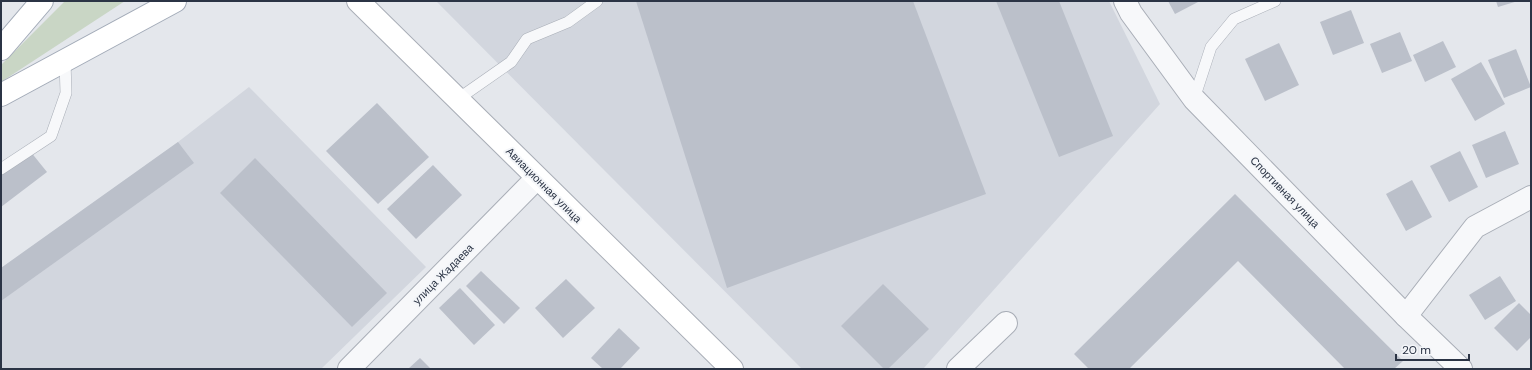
<svg xmlns="http://www.w3.org/2000/svg" width="1532" height="370" viewBox="0 0 1532 370" font-family="'DM Sans',sans-serif">
	<style>
		.built { fill: #d2d6de }
		.green { fill: #c9d6c5 }
		.building { fill: #bbc0ca }
		.lines { fill: none; stroke-linecap: round; stroke-linejoin: round }
		.lane-casing { stroke: #a9aeb7; stroke-width: 12 }
		.street-casing { stroke: #a9aeb7; stroke-width: 24 }
		.secondary-casing { stroke: #a9aeb7; stroke-width: 24 }
		.primary-casing { stroke: #a3abb8; stroke-width: 24 }
		.lane { stroke: #f7f8fa; stroke-width: 11 }
		.street { stroke: #f7f8fa; stroke-width: 22 }
		.secondary { stroke: #fff; stroke-width: 22 }
		.primary { stroke: #fff; stroke-width: 22 }
		.labels { text-anchor: middle; dominant-baseline: central; stroke-width: 4; stroke-linejoin: round; paint-order: stroke }
		.street-label { font-size: 11px; fill: #2b3445; stroke: #f4f6f9 }
	</style>
	<rect width="100%" height="100%" fill="#e4e7ec"/>
	<g class="built">
		<path d="M436,1H1109L1160,104L923,369H802Z"/>
		<path d="M249,87L426,267L321,369H1V268L178,142Z"/>
	</g>
	<path class="green" d="M65,1H125L1,82V65Z"/>
	<g class="building">
		<path d="M636,1H913L986,194L727,288Z"/>
		<path d="M996,1H1059L1113,136L1059,157Z"/>
		<path d="M1168,1H1200L1175,14Z"/>
		<path d="M1496,1H1518L1498,7Z"/>
		<path d="M1351,10L1364,43L1333,55L1320,22Z"/>
		<path d="M1400,32L1412,61L1382,73L1370,44Z"/>
		<path d="M1443,41L1456,67L1425,82L1413,55Z"/>
		<path d="M1279,43L1299,85L1265,101L1245,59Z"/>
		<path d="M1516,49L1531,87L1504,98L1488,60Z"/>
		<path d="M1481,62L1505,104L1475,121L1451,79Z"/>
		<path d="M377,103L429,157L378,204L326,151Z"/>
		<path d="M1505,131L1519,164L1486,178L1472,145Z"/>
		<path d="M178,142L194,163L1,301V268Z"/>
		<path d="M30,151L47,172L1,207V174Z"/>
		<path d="M1460,151L1478,187L1449,202L1430,166Z"/>
		<path d="M255,158L387,293L352,327L220,193Z"/>
		<path d="M433,165L462,195L416,239L387,209Z"/>
		<path d="M1412,180L1432,217L1406,231L1386,194Z"/>
		<path d="M1235,194L1403,361L1394,369H1345L1238,261L1129,369H1089L1074,354Z"/>
		<path d="M481,271L520,308L504,324L466,286Z"/>
		<path d="M1500,276L1516,301L1485,320L1469,295Z"/>
		<path d="M566,279L595,308L563,338L535,308Z"/>
		<path d="M883,284L929,329L888,369H884L841,326Z"/>
		<path d="M460,288L495,325L474,345L439,308Z"/>
		<path d="M1519,303L1531,315V337L1517,351L1494,328Z"/>
		<path d="M619,328L640,348L620,369H603L591,358Z"/>
		<path d="M420,358L431,369H408Z"/>
	</g>
	<g class="lines">
		<g class="lane-casing">
			<g id="lane">
				<path d="M458,99L511,62L527,39L568,22L597,1"/>
				<path d="M1194,99L1211,47L1234,19L1275,1"/>
				<path d="M1,169L51,136L66,93L65,61"/>
			</g>
		</g>
		<g class="street-casing">
			<g id="street">
				<path d="M1125,1L1131,13L1194,99L1406,316L1461,369"/>
				<path d="M1406,316L1475,227L1531,197"/>
				<path d="M349,369L537,178"/>
				<path d="M958,369L1006,323"/>
			</g>
		</g>
		<g class="secondary-casing">
			<path id="secondary" d="M358,1L732,369"/>
		</g>
		<g class="primary-casing">
			<g id="primary">
				<path d="M1,49L42,1"/>
				<path d="M1,95L175,1"/>
			</g>
		</g>
		<use href="#lane" class="lane"/>
		<use href="#street" class="street"/>
		<use href="#secondary" class="secondary"/>
		<use href="#primary" class="primary"/>
	</g>
	<g class="labels">
		<g class="street-label">
			<text transform="translate(544 185) rotate(45)">Авиационная улица</text>
			<text transform="translate(1285 192) rotate(46)">Спортивная улица</text>
			<text transform="translate(443 274) rotate(-45)">улица Жадаева</text>
		</g>
	</g>
	<rect width="1532" height="370" fill="none" stroke="#2b3445" stroke-width="4"/>
	<path d="M1396 354v6h73v-6" fill="none" stroke="#2b3445" stroke-width="2"/>
	<text x="1402" y="354" font-size="12" fill="#2b3445" stroke="#f4f6f9" stroke-width="3" paint-order="stroke">20 m</text>
</svg>
